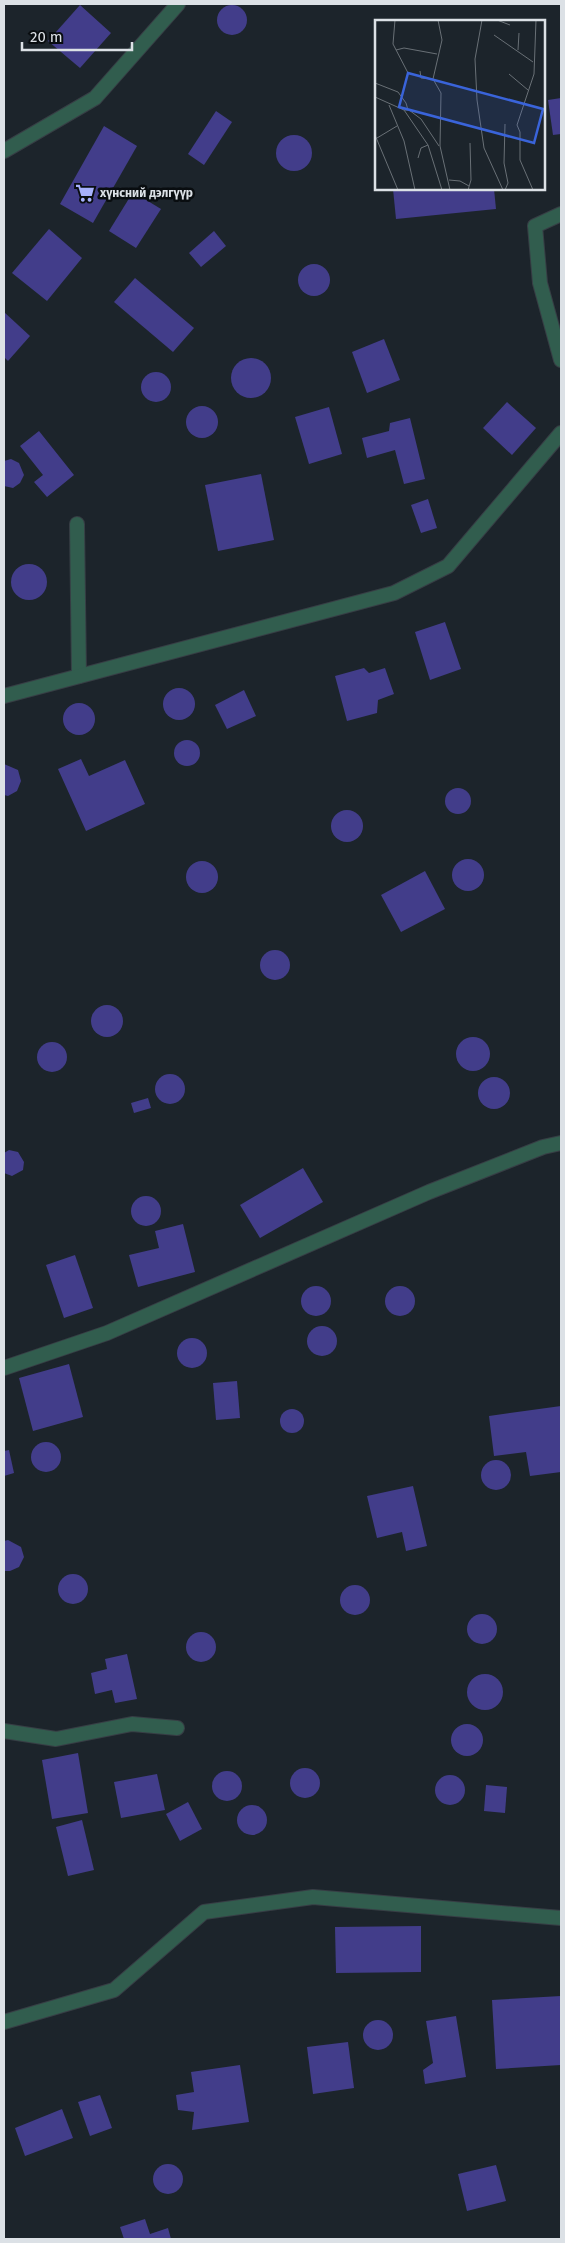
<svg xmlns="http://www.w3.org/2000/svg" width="565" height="2243" viewBox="0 0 565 2243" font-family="'Fira Sans',sans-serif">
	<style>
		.building { fill: #423d8a }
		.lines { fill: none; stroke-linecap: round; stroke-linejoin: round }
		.minor-casing { stroke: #373e45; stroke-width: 16 }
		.minor { stroke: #315d4e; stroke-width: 14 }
		.labels { text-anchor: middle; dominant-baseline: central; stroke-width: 5; stroke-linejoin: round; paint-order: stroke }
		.poi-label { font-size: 12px; font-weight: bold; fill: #dce1e6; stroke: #090d10; text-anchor: start }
		.inset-road { fill: none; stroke: #697076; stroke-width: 1 }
		.view { fill: #3a64da; fill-opacity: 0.15; stroke: #3a64da; stroke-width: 2.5 }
		.inset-edge { fill: none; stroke: #dce1e6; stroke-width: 2.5 }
	</style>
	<rect width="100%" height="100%" fill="#1c242b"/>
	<g class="building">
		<circle cx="232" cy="20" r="15"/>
		<path d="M80,5L111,33L80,68L48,41Z"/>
		<path d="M561,98V134L553,135L548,100Z"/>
		<path d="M216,111L232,122L204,165L188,154Z"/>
		<path d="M104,126L137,146L93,223L60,204Z"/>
		<circle cx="294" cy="153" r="18"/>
		<path d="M393,189H494L496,209L396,219Z"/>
		<path d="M133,192L161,209L136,248L109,231Z"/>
		<path d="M49,229L82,258L47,301L12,273Z"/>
		<path d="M214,231L226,246L201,267L189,253Z"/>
		<circle cx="314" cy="280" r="16"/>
		<path d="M135,278L194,328L173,352L114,302Z"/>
		<path d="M4,312L30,336L8,361L4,357Z"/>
		<path d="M384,339L400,380L367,393L352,352Z"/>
		<circle cx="251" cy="378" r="20"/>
		<circle cx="156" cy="387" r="15"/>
		<path d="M507,402L536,428L512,455L483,428Z"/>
		<circle cx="202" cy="422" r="16"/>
		<path d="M329,407L342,454L309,464L295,417Z"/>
		<path d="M410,418L425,479L404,484L395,450L367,458L362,438L389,431L390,423Z"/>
		<path d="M39,431L74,475L47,497L34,482L43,475L20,446Z"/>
		<path d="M11,459L19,463L24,475L20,483L13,488L4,486V461Z"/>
		<path d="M261,474L274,540L218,551L205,485Z"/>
		<path d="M428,499L437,528L421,533L411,505Z"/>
		<circle cx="29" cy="582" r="18"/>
		<path d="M445,622L461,669L430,680L415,632Z"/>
		<path d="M364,668L369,673L385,668L394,694L378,700L377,713L347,721L335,676Z"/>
		<circle cx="179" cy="704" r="16"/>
		<path d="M244,690L256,716L227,729L215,705Z"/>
		<circle cx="79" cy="719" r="16"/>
		<circle cx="187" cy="753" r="13"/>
		<path d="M81,759L89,776L125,760L145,804L86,831L58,769Z"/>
		<path d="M4,764L18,770L21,781L17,791L8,796L4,795Z"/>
		<circle cx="458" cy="801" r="13"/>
		<circle cx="347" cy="826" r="16"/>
		<circle cx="468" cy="875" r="16"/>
		<circle cx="202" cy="877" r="16"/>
		<path d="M425,871L445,909L401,932L381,895Z"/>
		<circle cx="275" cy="965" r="15"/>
		<circle cx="107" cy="1021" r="16"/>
		<circle cx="473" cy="1054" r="17"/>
		<circle cx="52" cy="1057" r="15"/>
		<circle cx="170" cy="1089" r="15"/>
		<circle cx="494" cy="1093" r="16"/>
		<path d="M148,1098L151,1108L134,1113L131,1103Z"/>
		<path d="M9,1150L18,1152L24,1162L23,1170L12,1176L4,1173V1153Z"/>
		<path d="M303,1168L323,1202L260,1238L240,1205Z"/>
		<circle cx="146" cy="1211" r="15"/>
		<path d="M183,1224L195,1272L138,1287L129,1255L159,1248L155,1231Z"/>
		<path d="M75,1255L93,1308L64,1318L46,1265Z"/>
		<circle cx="316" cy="1301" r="15"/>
		<circle cx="400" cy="1301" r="15"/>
		<circle cx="322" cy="1341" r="15"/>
		<circle cx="192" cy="1353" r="15"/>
		<path d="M69,1364L83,1417L33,1431L19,1378Z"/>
		<path d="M237,1381L240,1418L216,1420L213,1383Z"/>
		<path d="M561,1406V1472L530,1476L526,1452L494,1456L489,1416Z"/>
		<circle cx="292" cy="1421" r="12"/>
		<circle cx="46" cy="1457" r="15"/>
		<path d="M9,1450L14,1473L4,1476V1451Z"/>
		<circle cx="496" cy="1475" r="15"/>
		<path d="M413,1486L427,1546L406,1551L402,1532L377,1538L367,1496Z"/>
		<path d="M8,1540L21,1547L24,1557L19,1567L10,1571H4V1541Z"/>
		<circle cx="73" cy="1589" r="15"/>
		<circle cx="355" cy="1600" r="15"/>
		<circle cx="482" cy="1629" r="15"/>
		<circle cx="201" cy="1647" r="15"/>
		<path d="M127,1654L137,1699L115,1703L112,1690L95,1694L91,1673L107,1669L105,1659Z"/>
		<circle cx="485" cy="1692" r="18"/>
		<circle cx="467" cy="1740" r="16"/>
		<path d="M78,1753L88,1813L52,1819L42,1760Z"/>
		<circle cx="305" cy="1783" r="15"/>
		<circle cx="227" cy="1786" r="15"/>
		<path d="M157,1774L165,1810L121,1818L114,1782Z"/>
		<circle cx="450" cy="1790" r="15"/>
		<path d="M486,1785L507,1787L505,1813L484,1811Z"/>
		<path d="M188,1802L202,1829L180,1841L166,1814Z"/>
		<circle cx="252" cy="1820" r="15"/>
		<path d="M82,1820L94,1870L68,1876L56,1827Z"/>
		<path d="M421,1926V1972L336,1973L335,1927Z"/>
		<path d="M561,1996V2065L496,2069L492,2000Z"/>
		<path d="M456,2016L466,2077L425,2084L423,2070L433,2063L426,2021Z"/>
		<circle cx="378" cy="2035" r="15"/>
		<path d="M348,2042L354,2088L313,2094L307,2047Z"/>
		<path d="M240,2065L249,2122L192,2130L194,2112L178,2110L176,2095L194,2092L191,2072Z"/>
		<path d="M100,2095L112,2128L90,2136L78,2102Z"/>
		<path d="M62,2109L73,2138L25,2156L15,2128Z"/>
		<circle cx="168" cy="2179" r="15"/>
		<path d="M496,2165L506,2201L467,2211L458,2174Z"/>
		<path d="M145,2219L150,2234L168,2228L171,2239H124L120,2227Z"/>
	</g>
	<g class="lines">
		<g class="minor-casing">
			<g id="minor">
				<path d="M4,151L95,98L178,4"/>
				<path d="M561,214L535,226L540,283L561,360"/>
				<path d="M77,524L79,676"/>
				<path d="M4,696L394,593L448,566L561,433"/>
				<path d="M4,1368L107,1333L429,1192L543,1147L561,1143"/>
				<path d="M4,1731L56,1739L132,1724L177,1728"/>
				<path d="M4,2022L114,1990L204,1912L313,1897L561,1918"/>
			</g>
		</g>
		<use href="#minor" class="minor"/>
	</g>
	<defs>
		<g id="supermarket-bare" transform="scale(1.5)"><path d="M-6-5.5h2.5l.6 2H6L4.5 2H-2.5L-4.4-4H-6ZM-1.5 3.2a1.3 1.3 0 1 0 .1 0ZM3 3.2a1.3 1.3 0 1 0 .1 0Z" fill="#a7b1fc" stroke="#090d10" stroke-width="2.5" paint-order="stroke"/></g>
	</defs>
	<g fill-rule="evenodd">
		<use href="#supermarket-bare" x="85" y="193"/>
	</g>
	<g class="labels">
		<g class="poi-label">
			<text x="100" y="193">хүнсний дэлгүүр</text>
		</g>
	</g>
	<g transform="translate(375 20)">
		<rect width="170" height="170" fill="#1c242b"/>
		<path class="inset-road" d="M20,0L18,24L33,53M63,0L67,20L58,59L66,73L65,126L75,170M106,0H122L135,5M107,0L100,39L102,80L109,128L128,170M119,15L158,42M21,30L29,28L62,34M143,30L144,13M45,51L46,58L58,59M134,54L153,70M0,63L23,72L31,83L33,90H30M0,77L29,90L53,125L67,170M14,85L29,121L40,170M34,90L46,99L64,126M0,115L23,170M2,118L22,106M43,138L46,128L53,125M74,160L85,161L94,166M93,170L96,160L95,123M130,170L133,163L129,143L130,104M158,170L145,140V112L142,105L159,54L161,0"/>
		<path class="view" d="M33,53L168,89L159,123L24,87Z"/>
		<rect width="170" height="170" class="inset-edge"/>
	</g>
	<rect width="565" height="2243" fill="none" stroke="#dce1e6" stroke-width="10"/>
	<path d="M22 42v8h110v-8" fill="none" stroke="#dce1e6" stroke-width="2.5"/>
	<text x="30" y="42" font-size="15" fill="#dce1e6" stroke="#090d10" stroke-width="4" paint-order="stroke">20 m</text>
</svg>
